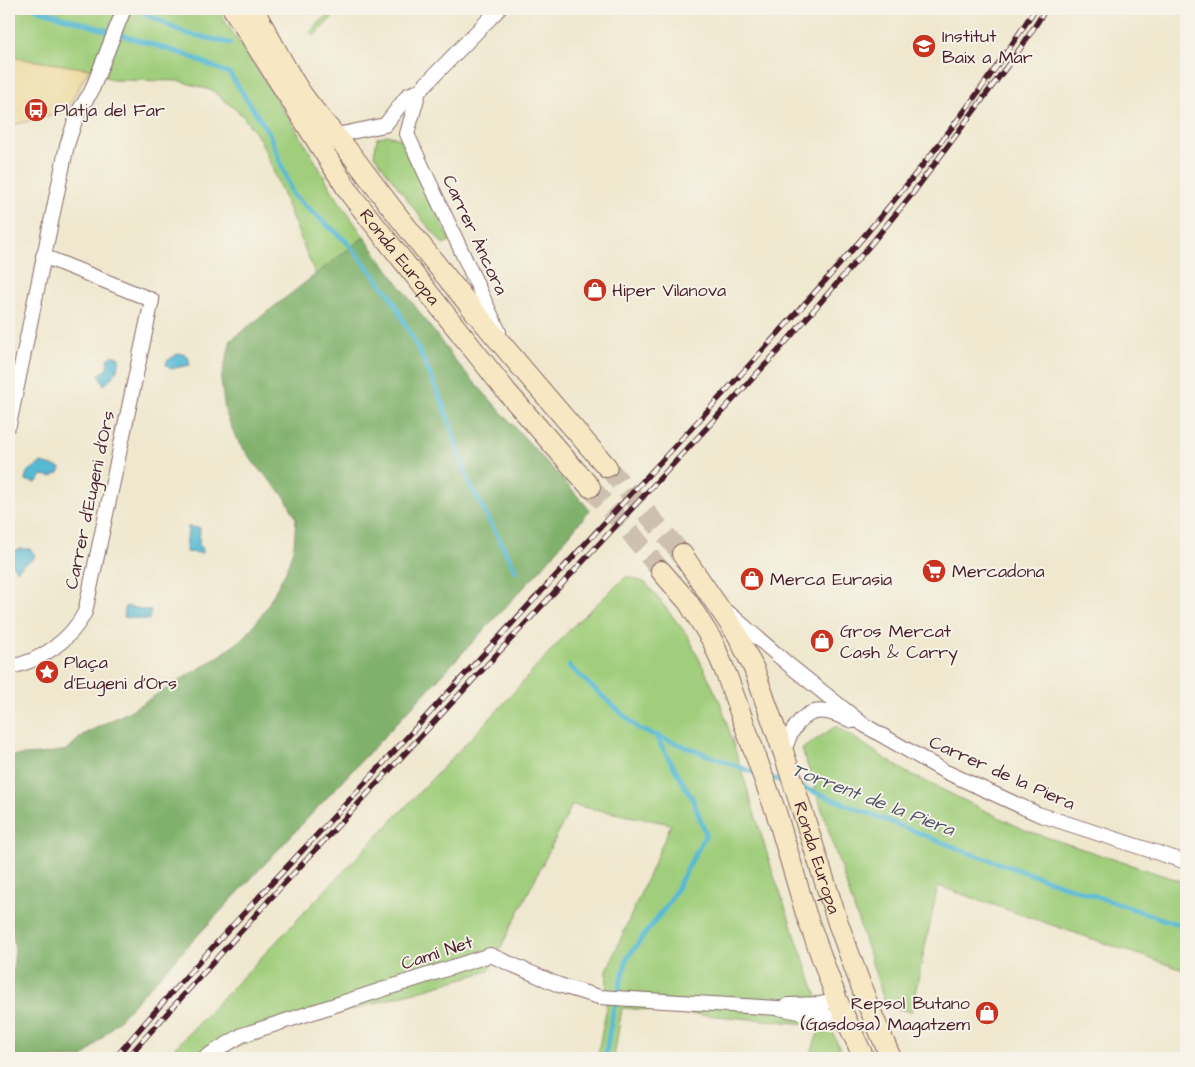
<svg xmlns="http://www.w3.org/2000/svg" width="1195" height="1067" viewBox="0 0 1195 1067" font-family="'Architects Daughter',sans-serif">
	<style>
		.green { fill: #a0ce7c; stroke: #757654 }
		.forest { fill: #80b16c; stroke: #65684c }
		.sand { fill: #eeda9e; stroke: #9c7c64 }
		.water { fill: #56bad4; stroke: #506c80 }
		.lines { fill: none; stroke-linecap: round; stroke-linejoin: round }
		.stream { stroke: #56bad4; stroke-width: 5 }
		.secondary-tunnel { stroke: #cec0ae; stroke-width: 20; stroke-dasharray: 20 10; stroke-linecap: butt }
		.street-casing { stroke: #846564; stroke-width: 16 }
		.secondary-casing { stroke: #846564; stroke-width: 22 }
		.street { stroke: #fff; stroke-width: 14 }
		.secondary { stroke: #f7e8c3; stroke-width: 20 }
		.rail-casing { stroke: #4a1f2b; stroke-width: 5.5 }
		.rail { stroke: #f7f3e8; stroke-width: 4; stroke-dasharray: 11; stroke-linecap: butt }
		.labels { text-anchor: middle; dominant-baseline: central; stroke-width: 4; stroke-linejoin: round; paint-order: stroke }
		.poi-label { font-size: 18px; fill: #4a1f2b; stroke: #f7f3e8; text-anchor: start }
		.street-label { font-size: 18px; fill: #4a1f2b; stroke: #f7f3e8 }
		.water-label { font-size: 19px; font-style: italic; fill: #4e5566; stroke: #f7f3e8 }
	</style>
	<rect width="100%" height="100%" fill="#f7f3e8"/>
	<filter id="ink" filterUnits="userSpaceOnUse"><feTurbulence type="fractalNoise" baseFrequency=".02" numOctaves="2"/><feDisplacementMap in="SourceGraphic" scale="10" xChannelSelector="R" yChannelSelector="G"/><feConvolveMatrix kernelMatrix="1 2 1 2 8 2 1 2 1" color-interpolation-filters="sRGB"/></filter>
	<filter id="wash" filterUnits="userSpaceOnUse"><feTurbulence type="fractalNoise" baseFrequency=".0096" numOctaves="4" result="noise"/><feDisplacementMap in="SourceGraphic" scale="20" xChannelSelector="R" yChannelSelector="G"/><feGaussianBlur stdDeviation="1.12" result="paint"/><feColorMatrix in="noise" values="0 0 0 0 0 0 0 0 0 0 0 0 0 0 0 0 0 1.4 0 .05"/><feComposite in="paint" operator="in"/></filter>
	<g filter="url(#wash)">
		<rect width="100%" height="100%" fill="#efe8cf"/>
		<g class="green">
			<path d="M9,9H217L303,140L333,192L364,237L316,276L261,141L242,115L213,91L180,81L113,80L89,69L9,57Z"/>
			<path d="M333,9H341L314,36L310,32Z"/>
			<path d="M387,135L405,140L450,241L443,244L425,223L374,155L377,138Z"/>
			<path d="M627,576L646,583L688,636L721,704L773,873L817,997L844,1058H809L821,1025L622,1008L614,1058H597L606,1011L607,970L671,824L572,805L489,971L294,1026L229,1050L219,1058H165L495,713L574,625Z"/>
			<path d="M836,726L906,772L1025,830L1186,883V971L938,886L911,1012L886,1006L802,749Z"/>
		</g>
		<path class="forest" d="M364,237L457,363L590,510L541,569L83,1058H9V1013L15,949L9,907V756L40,754L67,750L84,734L130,711L221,655L244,638L264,612L286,571L294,546L296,518L285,497L253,462L236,438L225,411L221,380L231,340Z"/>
		<path class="sand" d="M9,57L89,69L66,111L9,126Z"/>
		<g class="water">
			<path d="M179,353L188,356L190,365L170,369L166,365L167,361Z"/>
			<path d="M113,355L119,358C121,369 110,380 104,385L99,375L107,369L108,359Z"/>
			<path d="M41,463L61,468L60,472L51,477L43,475L36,483L25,480L27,472Z"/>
			<path d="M188,527L200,528L199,545L203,548L202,553L186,552Z"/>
			<path d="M18,549H30L35,555L33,559L25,563L17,571L9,561V555Z"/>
			<path d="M125,606L151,611L149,620L124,617Z"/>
		</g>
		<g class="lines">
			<g class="stream">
				<path d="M36,9L187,55L230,74L269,133L293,195L348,243L390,295L419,350L443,404L469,482L516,571"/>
				<path d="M137,9L184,33L230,43"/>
				<path d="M569,666L639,729L755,773"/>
				<path d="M768,777L789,783"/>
				<path d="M799,786L972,854L1186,927"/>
				<path d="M605,1058L613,1012L627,958L670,901L706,834L692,798L655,735"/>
			</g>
		</g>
	</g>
	<g filter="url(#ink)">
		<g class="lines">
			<g class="secondary-tunnel">
				<path d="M607,467L682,554"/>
				<path d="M590,487L630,532L661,571"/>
			</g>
			<g class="street-casing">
				<g id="street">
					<path d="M337,135L385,125L408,95L419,91"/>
					<path d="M499,332L407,134L419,91L499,9"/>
					<path d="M9,425L67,145L78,112L91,92L124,9"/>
					<path d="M729,613L789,665L864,725L944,771L1038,814L1186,862"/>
					<path d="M9,667C40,662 71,640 85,612L152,300L43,256"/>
					<path d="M784,753C788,735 802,707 826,712C835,713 844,718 853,721"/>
					<path d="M788,1005L820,1004L837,1000"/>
					<path d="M204,1058L242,1035L490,955L559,985L599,997L778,1008L816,1015L845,1018"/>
				</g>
			</g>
			<g class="secondary-casing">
				<g id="secondary">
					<path id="s1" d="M233,9L351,195L507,392L590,487"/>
					<path d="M253,9C268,34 281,60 296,85C313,113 337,135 357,162C435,267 521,368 607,467"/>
					<path id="s2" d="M682,554L737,634L754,669L784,754L838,923L868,1005L891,1058"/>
					<path d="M661,571L688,602L713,642L727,676L777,815L806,914L837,1000L864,1058"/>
				</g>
			</g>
			<use href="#street" class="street"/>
			<use href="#secondary" class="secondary"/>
			<g class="rail-casing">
				<g id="rail">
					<path d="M115,1058C195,963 281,874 365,783C473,666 581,549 688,432C812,297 937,163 1035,9"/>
					<path d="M127,1058L269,900L778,351L866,250L913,193L1022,46L1046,9"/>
				</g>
			</g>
			<use href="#rail" class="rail"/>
		</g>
	</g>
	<defs>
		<g id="school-disc" transform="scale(1.25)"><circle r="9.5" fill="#c8321e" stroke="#f7f3e8"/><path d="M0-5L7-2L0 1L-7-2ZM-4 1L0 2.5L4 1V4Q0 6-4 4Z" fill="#fff"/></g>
		<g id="bus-disc" transform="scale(1.25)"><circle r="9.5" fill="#c8321e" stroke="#f7f3e8"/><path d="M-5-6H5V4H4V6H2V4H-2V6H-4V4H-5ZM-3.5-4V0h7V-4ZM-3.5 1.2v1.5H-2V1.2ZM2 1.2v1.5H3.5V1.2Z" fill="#fff"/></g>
		<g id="shop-disc" transform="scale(1.25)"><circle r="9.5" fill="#c8321e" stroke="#f7f3e8"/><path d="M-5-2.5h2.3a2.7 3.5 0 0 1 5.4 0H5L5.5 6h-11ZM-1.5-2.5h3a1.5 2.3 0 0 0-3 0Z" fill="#fff"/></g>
		<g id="supermarket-disc" transform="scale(1.25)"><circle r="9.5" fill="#c8321e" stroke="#f7f3e8"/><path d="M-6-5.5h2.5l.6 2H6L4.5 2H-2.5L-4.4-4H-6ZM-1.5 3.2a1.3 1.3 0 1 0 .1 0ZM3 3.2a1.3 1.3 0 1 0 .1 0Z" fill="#fff"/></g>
		<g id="sight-disc" transform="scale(1.25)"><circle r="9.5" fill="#c8321e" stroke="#f7f3e8"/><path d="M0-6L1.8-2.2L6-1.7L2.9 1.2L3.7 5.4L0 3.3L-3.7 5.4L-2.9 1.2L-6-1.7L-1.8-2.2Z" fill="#fff"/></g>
	</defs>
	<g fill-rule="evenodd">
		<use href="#school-disc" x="924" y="46"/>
		<use href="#bus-disc" x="36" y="110"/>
		<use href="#shop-disc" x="595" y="290"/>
		<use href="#supermarket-disc" x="934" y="571"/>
		<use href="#shop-disc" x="752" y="579"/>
		<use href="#shop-disc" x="822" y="641"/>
		<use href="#sight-disc" x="47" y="672"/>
		<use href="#shop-disc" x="987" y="1013"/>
	</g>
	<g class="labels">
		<g class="poi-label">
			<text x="942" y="36">Institut<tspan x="942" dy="21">Baix a Mar</tspan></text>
			<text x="54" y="110">Platja del Far</text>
			<text x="612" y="290">Hiper Vilanova</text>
			<text x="952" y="571">Mercadona</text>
			<text x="770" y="579">Merca Eurasia</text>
			<text x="840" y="631">Gros Mercat<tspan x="840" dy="21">Cash &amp; Carry</tspan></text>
			<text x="64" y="662">Plaça<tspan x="64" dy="21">d'Eugeni d'Ors</tspan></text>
			<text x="970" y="1003" text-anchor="end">Repsol Butano<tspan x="970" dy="21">(Gasdosa) Magatzem</tspan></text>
		</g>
		<g class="street-label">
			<text transform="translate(475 235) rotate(65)">Carrer Àncora</text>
			<text stroke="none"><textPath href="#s1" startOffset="299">Ronda Europa</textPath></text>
			<text transform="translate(90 500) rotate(-78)">Carrer d'Eugeni d'Ors</text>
			<text transform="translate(1002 773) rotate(24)">Carrer de la Piera</text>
			<text stroke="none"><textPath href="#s2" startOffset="335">Ronda Europa</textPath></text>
			<text transform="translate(437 953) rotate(-18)">Camí Net</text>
		</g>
		<g class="water-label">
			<text transform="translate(873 800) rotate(21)">Torrent de la Piera</text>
		</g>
	</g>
	<rect width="1195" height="1067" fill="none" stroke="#f7f3e8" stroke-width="30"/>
</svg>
